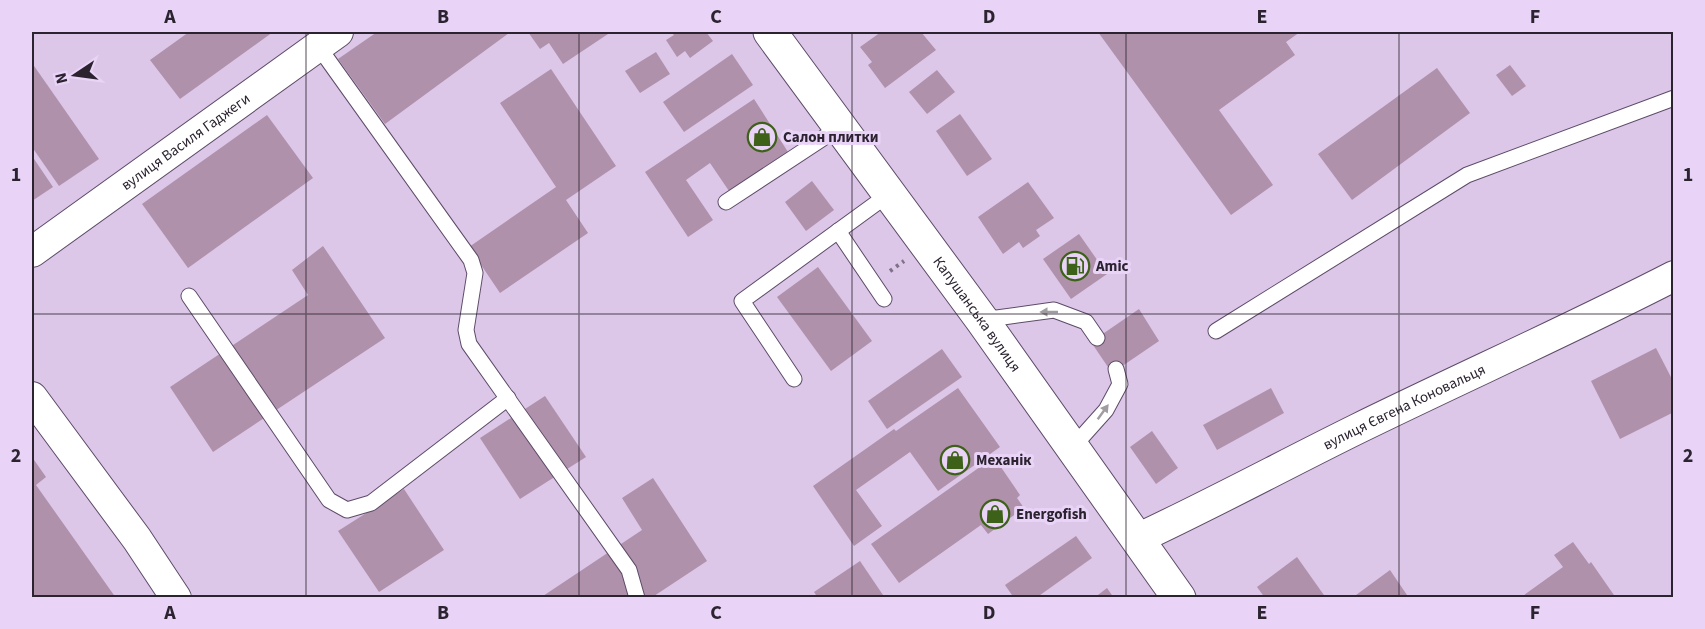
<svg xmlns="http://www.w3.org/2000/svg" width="1705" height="629" viewBox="0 0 1705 629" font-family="'Source Sans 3',sans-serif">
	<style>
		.building { fill: #b091ab }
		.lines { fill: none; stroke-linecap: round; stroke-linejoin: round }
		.service-casing { stroke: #5d4b68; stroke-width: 17 }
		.minor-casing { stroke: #5d4b68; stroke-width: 32 }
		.tertiary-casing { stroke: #5d4b68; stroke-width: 35 }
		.path { stroke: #7f7188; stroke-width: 4; stroke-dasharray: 3 4.5; stroke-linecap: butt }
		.service { stroke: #fff; stroke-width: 15 }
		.minor { stroke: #fff; stroke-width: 30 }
		.tertiary { stroke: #fff; stroke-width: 33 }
		.oneway { fill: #a09ca2 }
		.grid { fill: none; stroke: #2b2330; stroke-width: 1.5; stroke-opacity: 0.55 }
		.labels { text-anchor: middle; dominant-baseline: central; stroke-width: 6; stroke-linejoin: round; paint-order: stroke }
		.poi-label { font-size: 15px; font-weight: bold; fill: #2b2330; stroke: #e9d4f7; text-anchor: start }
		.street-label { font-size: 15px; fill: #2b2330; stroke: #e9d4f7 }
		.neatline { fill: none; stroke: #2b2330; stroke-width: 2 }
		.grid-label { font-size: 20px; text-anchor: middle; font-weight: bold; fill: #2b2330 }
	</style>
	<rect width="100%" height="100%" fill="#dcc7e9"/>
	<g class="building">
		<path d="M189,32H273L180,99L150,60Z"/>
		<path d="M377,32H508L509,33L385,124L338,59Z"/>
		<path d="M528,32H611L563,64L549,43L540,49Z"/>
		<path d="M671,32H706L713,41L690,58L685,51L677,57L666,40L674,35Z"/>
		<path d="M881,32H921L936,50L885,88L868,65L872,62L860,47Z"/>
		<path d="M1098,32H1300L1286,42L1295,55L1219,110L1273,185L1231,215Z"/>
		<path d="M656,52L670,74L640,93L625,71Z"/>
		<path d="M732,54L753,85L684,132L663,102Z"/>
		<path d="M32,63L99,159L59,186L32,147Z"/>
		<path d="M1510,65L1526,86L1512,96L1496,75Z"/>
		<path d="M1437,68L1470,113L1352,200L1318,154Z"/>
		<path d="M551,69L616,166L566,200L588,233L500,293L469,247L556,187L500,103Z"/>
		<path d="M937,70L955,92L927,114L909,92Z"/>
		<path d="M754,99L788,152L729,191L710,163L686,180L713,220L688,237L645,172Z"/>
		<path d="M960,114L992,159L967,176L936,131Z"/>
		<path d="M267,115L313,178L188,268L142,204Z"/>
		<path d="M32,156L53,187L32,201Z"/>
		<path d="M812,181L834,210L806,231L785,202Z"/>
		<path d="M1028,182L1054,218L1036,230L1040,236L1023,248L1019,242L1003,254L978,217Z"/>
		<path d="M1079,234L1107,274L1071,299L1043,259Z"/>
		<path d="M323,246L385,338L213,452L170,387L308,295L292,270Z"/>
		<path d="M818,267L872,341L831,371L777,297Z"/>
		<path d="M1139,309L1159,341L1112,373L1091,342Z"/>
		<path d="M1656,348L1674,383V412L1620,439L1591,381Z"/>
		<path d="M942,349L962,377L887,429L868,401Z"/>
		<path d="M958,388L1000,447L938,491L910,452L856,490L882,526L854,546L813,486L894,429L896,431Z"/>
		<path d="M1271,388L1284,413L1217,450L1203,425Z"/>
		<path d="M545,396L586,457L520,499L480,438Z"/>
		<path d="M1152,431L1178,468L1156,484L1130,447Z"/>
		<path d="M32,457L46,477L36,485L116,598H32Z"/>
		<path d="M994,457L1020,495L1017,498L1024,508L988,534L981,525L899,583L871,544Z"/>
		<path d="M653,478L707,561L651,598H540L642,530L622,498Z"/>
		<path d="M404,489L444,550L379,592L338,531Z"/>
		<path d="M1076,536L1092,558L1036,598H1014L1005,585Z"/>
		<path d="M1573,542L1589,564L1591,562L1616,598H1520L1563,567L1554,555Z"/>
		<path d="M1297,557L1326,598H1265L1257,587Z"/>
		<path d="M860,561L885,598H818L814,592Z"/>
		<path d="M1390,570L1409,598H1352Z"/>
		<path d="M1107,588L1114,598H1094Z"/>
	</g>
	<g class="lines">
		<g class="service-casing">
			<g id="service">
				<path d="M318,46L471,260L475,273L466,330L469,344L629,570L637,598"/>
				<path d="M726,202L840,127"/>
				<path d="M838,231L884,299"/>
				<path d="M189,296L329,500L347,510L371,503L508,398"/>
				<path d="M982,320L1054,310L1086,322L1097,338"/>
				<path d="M1216,331L1467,175L1674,98"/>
				<path d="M794,379L742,301L889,194"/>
				<path d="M1072,448L1106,410L1120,384L1116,369"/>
			</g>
		</g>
		<g class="minor-casing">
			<g id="minor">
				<path id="s1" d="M32,252L338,32"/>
				<path d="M32,397L137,539L176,598"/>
				<path id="s2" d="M1137,539C1212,504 1284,465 1357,429C1463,377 1569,330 1674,276"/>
			</g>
		</g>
		<g class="tertiary-casing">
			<g id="tertiary">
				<path id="s3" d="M770,32L982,320L1179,598"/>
			</g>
		</g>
		<path class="path" d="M890,271L904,261"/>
		<use href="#service" class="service"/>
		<use href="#minor" class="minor"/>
		<use href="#tertiary" class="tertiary"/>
	</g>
	<defs><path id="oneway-solid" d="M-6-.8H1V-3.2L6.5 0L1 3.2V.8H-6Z" transform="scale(1.5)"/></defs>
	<g class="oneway">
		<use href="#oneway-solid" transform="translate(1049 312) rotate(180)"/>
		<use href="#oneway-solid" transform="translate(1103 412) rotate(-54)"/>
	</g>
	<path class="grid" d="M306,32V598M579,32V598M852,32V598M1126,32V598M1399,32V598M32,314H1674"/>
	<defs>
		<g id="shop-ring" transform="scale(1.5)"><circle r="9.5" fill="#e9d4f7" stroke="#3e6119" stroke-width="1.5"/><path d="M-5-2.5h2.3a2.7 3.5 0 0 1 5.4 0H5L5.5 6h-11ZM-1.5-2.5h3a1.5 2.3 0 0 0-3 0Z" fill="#3e6119"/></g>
		<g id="fuel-ring" transform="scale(1.5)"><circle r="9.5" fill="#e9d4f7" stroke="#3e6119" stroke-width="1.5"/><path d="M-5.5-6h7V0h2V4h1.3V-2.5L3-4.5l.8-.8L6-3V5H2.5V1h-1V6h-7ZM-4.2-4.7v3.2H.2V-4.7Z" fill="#3e6119"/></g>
	</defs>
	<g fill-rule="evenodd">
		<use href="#shop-ring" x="762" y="137"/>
		<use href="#fuel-ring" x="1075" y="266"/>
		<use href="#shop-ring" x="955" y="460"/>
		<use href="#shop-ring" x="995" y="514"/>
	</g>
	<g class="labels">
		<g class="poi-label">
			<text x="783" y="137">Салон плитки</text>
			<text x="1096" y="266">Amic</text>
			<text x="976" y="460">Механік</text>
			<text x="1016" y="514">Energofish</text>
		</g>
		<g class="street-label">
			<text stroke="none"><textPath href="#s1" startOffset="189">вулиця Василя Гаджеги</textPath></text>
			<text stroke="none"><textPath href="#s3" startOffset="350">Капушанська вулиця</textPath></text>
			<text stroke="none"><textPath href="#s2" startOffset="298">вулиця Євгена Коновальця</textPath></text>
		</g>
	</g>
	<rect width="1705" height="629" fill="none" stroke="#e9d4f7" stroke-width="66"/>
	<g transform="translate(75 75) rotate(257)" stroke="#e9d4f7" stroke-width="4.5" paint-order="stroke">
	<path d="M0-4.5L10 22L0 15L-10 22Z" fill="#2b2330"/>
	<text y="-9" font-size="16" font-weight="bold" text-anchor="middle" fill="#2b2330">N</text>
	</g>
	<rect x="33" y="33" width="1639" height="563" class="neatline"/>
	<g class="grid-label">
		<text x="170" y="23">A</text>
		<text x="443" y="23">B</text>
		<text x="716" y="23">C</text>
		<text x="989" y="23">D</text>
		<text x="1262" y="23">E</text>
		<text x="1535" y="23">F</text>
		<text x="16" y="181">1</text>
		<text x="1688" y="181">1</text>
		<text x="16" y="462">2</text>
		<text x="1688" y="462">2</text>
		<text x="170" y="619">A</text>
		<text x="443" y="619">B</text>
		<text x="716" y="619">C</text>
		<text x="989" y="619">D</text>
		<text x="1262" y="619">E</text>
		<text x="1535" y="619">F</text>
	</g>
</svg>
